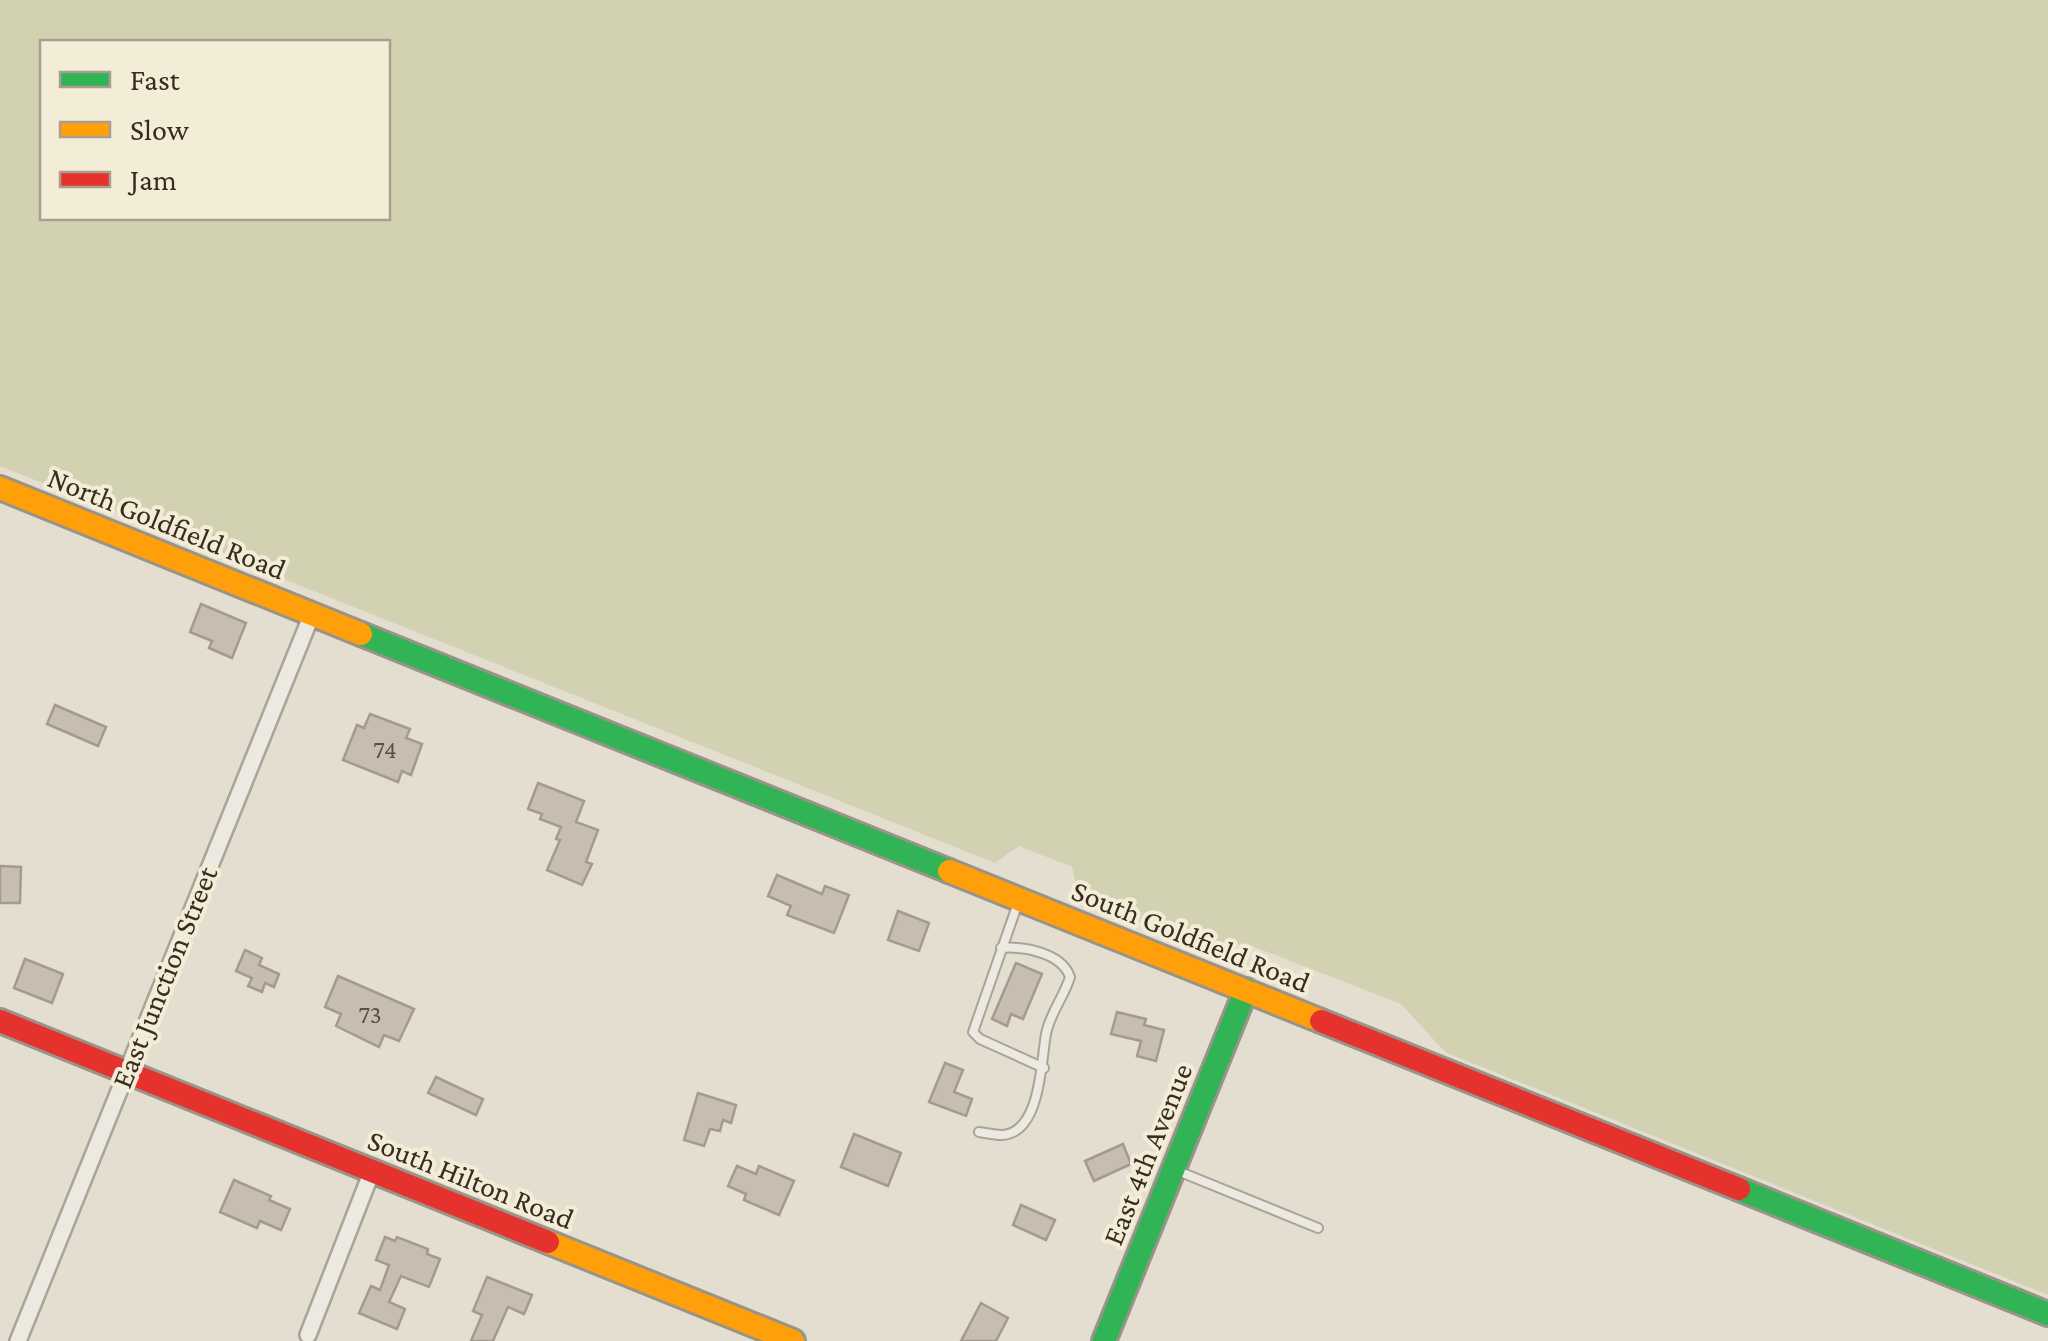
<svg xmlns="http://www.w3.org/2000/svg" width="2048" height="1341" viewBox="0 0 2048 1341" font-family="'Crimson Pro',serif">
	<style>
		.green { fill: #d2d2b3; fill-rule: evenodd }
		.building { fill: #c7bdb1; stroke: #a49a8f; stroke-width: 2.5 }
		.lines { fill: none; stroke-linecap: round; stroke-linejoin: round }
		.lane-casing { stroke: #a9a398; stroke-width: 12 }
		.street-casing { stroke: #a9a398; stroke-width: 20 }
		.fast-casing { stroke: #999388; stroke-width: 28 }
		.slow-casing { stroke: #999388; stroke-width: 28 }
		.jam-casing { stroke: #999388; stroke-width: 28 }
		.lane { stroke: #ece9e1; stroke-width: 8 }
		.street { stroke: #ece9e1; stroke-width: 15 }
		.fast { stroke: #30b455; stroke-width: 22 }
		.slow { stroke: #ff9f0a; stroke-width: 22 }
		.jam { stroke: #e5322d; stroke-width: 22 }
		.labels { text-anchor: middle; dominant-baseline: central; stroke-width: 8; stroke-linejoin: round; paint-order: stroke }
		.number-label { font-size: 25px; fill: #5c5045 }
		.street-label { font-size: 30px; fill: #382c21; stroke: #f3ecd7 }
	</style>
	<rect width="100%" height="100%" fill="#e4ded0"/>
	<path class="green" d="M0,0H2048V1295L1445,1052L1401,1004L1244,943L1194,951L1078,893L1072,867L1019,846L995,863L0,466ZM42,42H388V218H42Z"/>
	<g class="building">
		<path d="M201,604L246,623L232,658L209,648L212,641L190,632Z"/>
		<path d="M55,705L106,727L98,746L47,724Z"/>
		<path d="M370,714L410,729L406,738L422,744L411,775L402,771L398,782L343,760L357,725L364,728Z"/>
		<path d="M538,783L584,801L576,822L598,830L586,862L592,864L582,885L547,870L560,840L556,839L561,827L540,819L542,814L528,809Z"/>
		<path d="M0,866L21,867L20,903H0Z"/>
		<path d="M777,875L822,894L825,886L849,895L834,933L787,915L791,906L768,896Z"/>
		<path d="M898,911L929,923L919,951L888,940Z"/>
		<path d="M245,950L262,958L259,965L279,974L274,987L265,983L262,992L248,986L252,978L236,971Z"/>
		<path d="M25,959L63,974L52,1003L14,988Z"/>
		<path d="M1016,963L1042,974L1023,1019L1011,1014L1007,1026L992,1019Z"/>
		<path d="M338,976L414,1009L399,1041L384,1035L379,1047L336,1026L341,1014L325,1007Z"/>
		<path d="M1117,1012L1146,1019L1144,1025L1164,1030L1156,1061L1137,1056L1141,1041L1111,1034Z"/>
		<path d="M945,1063L963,1070L954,1092L972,1099L966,1116L929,1102Z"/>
		<path d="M436,1077L483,1099L476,1115L428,1093Z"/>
		<path d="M698,1093L736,1105L731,1123L723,1120L720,1131L710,1129L704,1146L684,1140Z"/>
		<path d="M854,1134L901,1153L888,1186L841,1167Z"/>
		<path d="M1123,1144L1131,1164L1094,1181L1085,1161Z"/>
		<path d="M737,1166L756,1174L759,1166L794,1181L779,1215L744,1200L746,1194L728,1186Z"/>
		<path d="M234,1180L271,1196L269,1200L290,1209L281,1230L260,1221L257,1228L220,1212Z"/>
		<path d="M1021,1205L1055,1220L1046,1240L1013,1225Z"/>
		<path d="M385,1237L395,1241L397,1237L428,1249L427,1254L440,1259L429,1287L401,1276L389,1302L405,1309L397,1329L359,1313L371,1286L380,1290L389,1265L376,1260Z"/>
		<path d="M487,1277L532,1295L524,1314L508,1307L493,1341H471L482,1315L473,1311Z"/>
		<path d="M981,1303L1008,1318L996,1341H961Z"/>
	</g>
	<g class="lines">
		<g class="lane-casing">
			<g id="lane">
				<path d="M1019,900L973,1032L980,1039L1044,1068"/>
				<path d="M979,1132C986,1133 995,1135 1002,1135C1041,1133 1041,1061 1046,1034C1050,1013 1064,997 1070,977C1062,953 1024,946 1001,948"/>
				<path d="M1178,1171L1318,1228"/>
			</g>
		</g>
		<g class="street-casing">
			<g id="street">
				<path d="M308,1335L372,1171"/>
				<path d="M18,1341L312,614"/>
			</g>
		</g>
		<g class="fast-casing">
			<g id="fast">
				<path d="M361,634L949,871"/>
				<path d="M1739,1189L2048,1314"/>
				<path d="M1104,1341L1246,990"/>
			</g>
		</g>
		<g class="slow-casing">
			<g id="slow">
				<path d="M0,488L361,634"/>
				<path d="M949,871L1321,1021"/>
				<path d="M548,1242L793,1341"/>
			</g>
		</g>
		<g class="jam-casing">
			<g id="jam">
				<path d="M0,1021L548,1242"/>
				<path d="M1321,1021L1739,1189"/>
			</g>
		</g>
		<use href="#lane" class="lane"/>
		<use href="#street" class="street"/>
		<use href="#fast" class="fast"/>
		<use href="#slow" class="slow"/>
		<use href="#jam" class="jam"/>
	</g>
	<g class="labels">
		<g class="number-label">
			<text x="385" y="749">74</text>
			<text x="370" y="1014">73</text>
		</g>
		<g class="street-label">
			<text transform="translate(167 523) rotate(22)">North Goldfield Road</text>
			<text transform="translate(1191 936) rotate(22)">South Goldfield Road</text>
			<text transform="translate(164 977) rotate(-68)">East Junction Street</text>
			<text transform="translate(1147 1154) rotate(-68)">East 4th Avenue</text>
			<text transform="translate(471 1179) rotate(22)">South Hilton Road</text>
		</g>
	</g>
	<rect x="40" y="40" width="350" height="180" fill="#f3ecd7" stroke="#a89f8e" stroke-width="2.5"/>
	<rect x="60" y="72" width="50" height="15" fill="#30b455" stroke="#a89f8e" stroke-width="2.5"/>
	<text x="130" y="90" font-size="30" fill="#382c21">Fast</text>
	<rect x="60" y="122" width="50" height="15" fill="#ff9f0a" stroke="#a89f8e" stroke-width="2.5"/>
	<text x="130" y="140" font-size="30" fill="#382c21">Slow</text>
	<rect x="60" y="172" width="50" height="15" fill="#e5322d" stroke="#a89f8e" stroke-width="2.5"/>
	<text x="130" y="190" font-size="30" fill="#382c21">Jam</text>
</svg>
